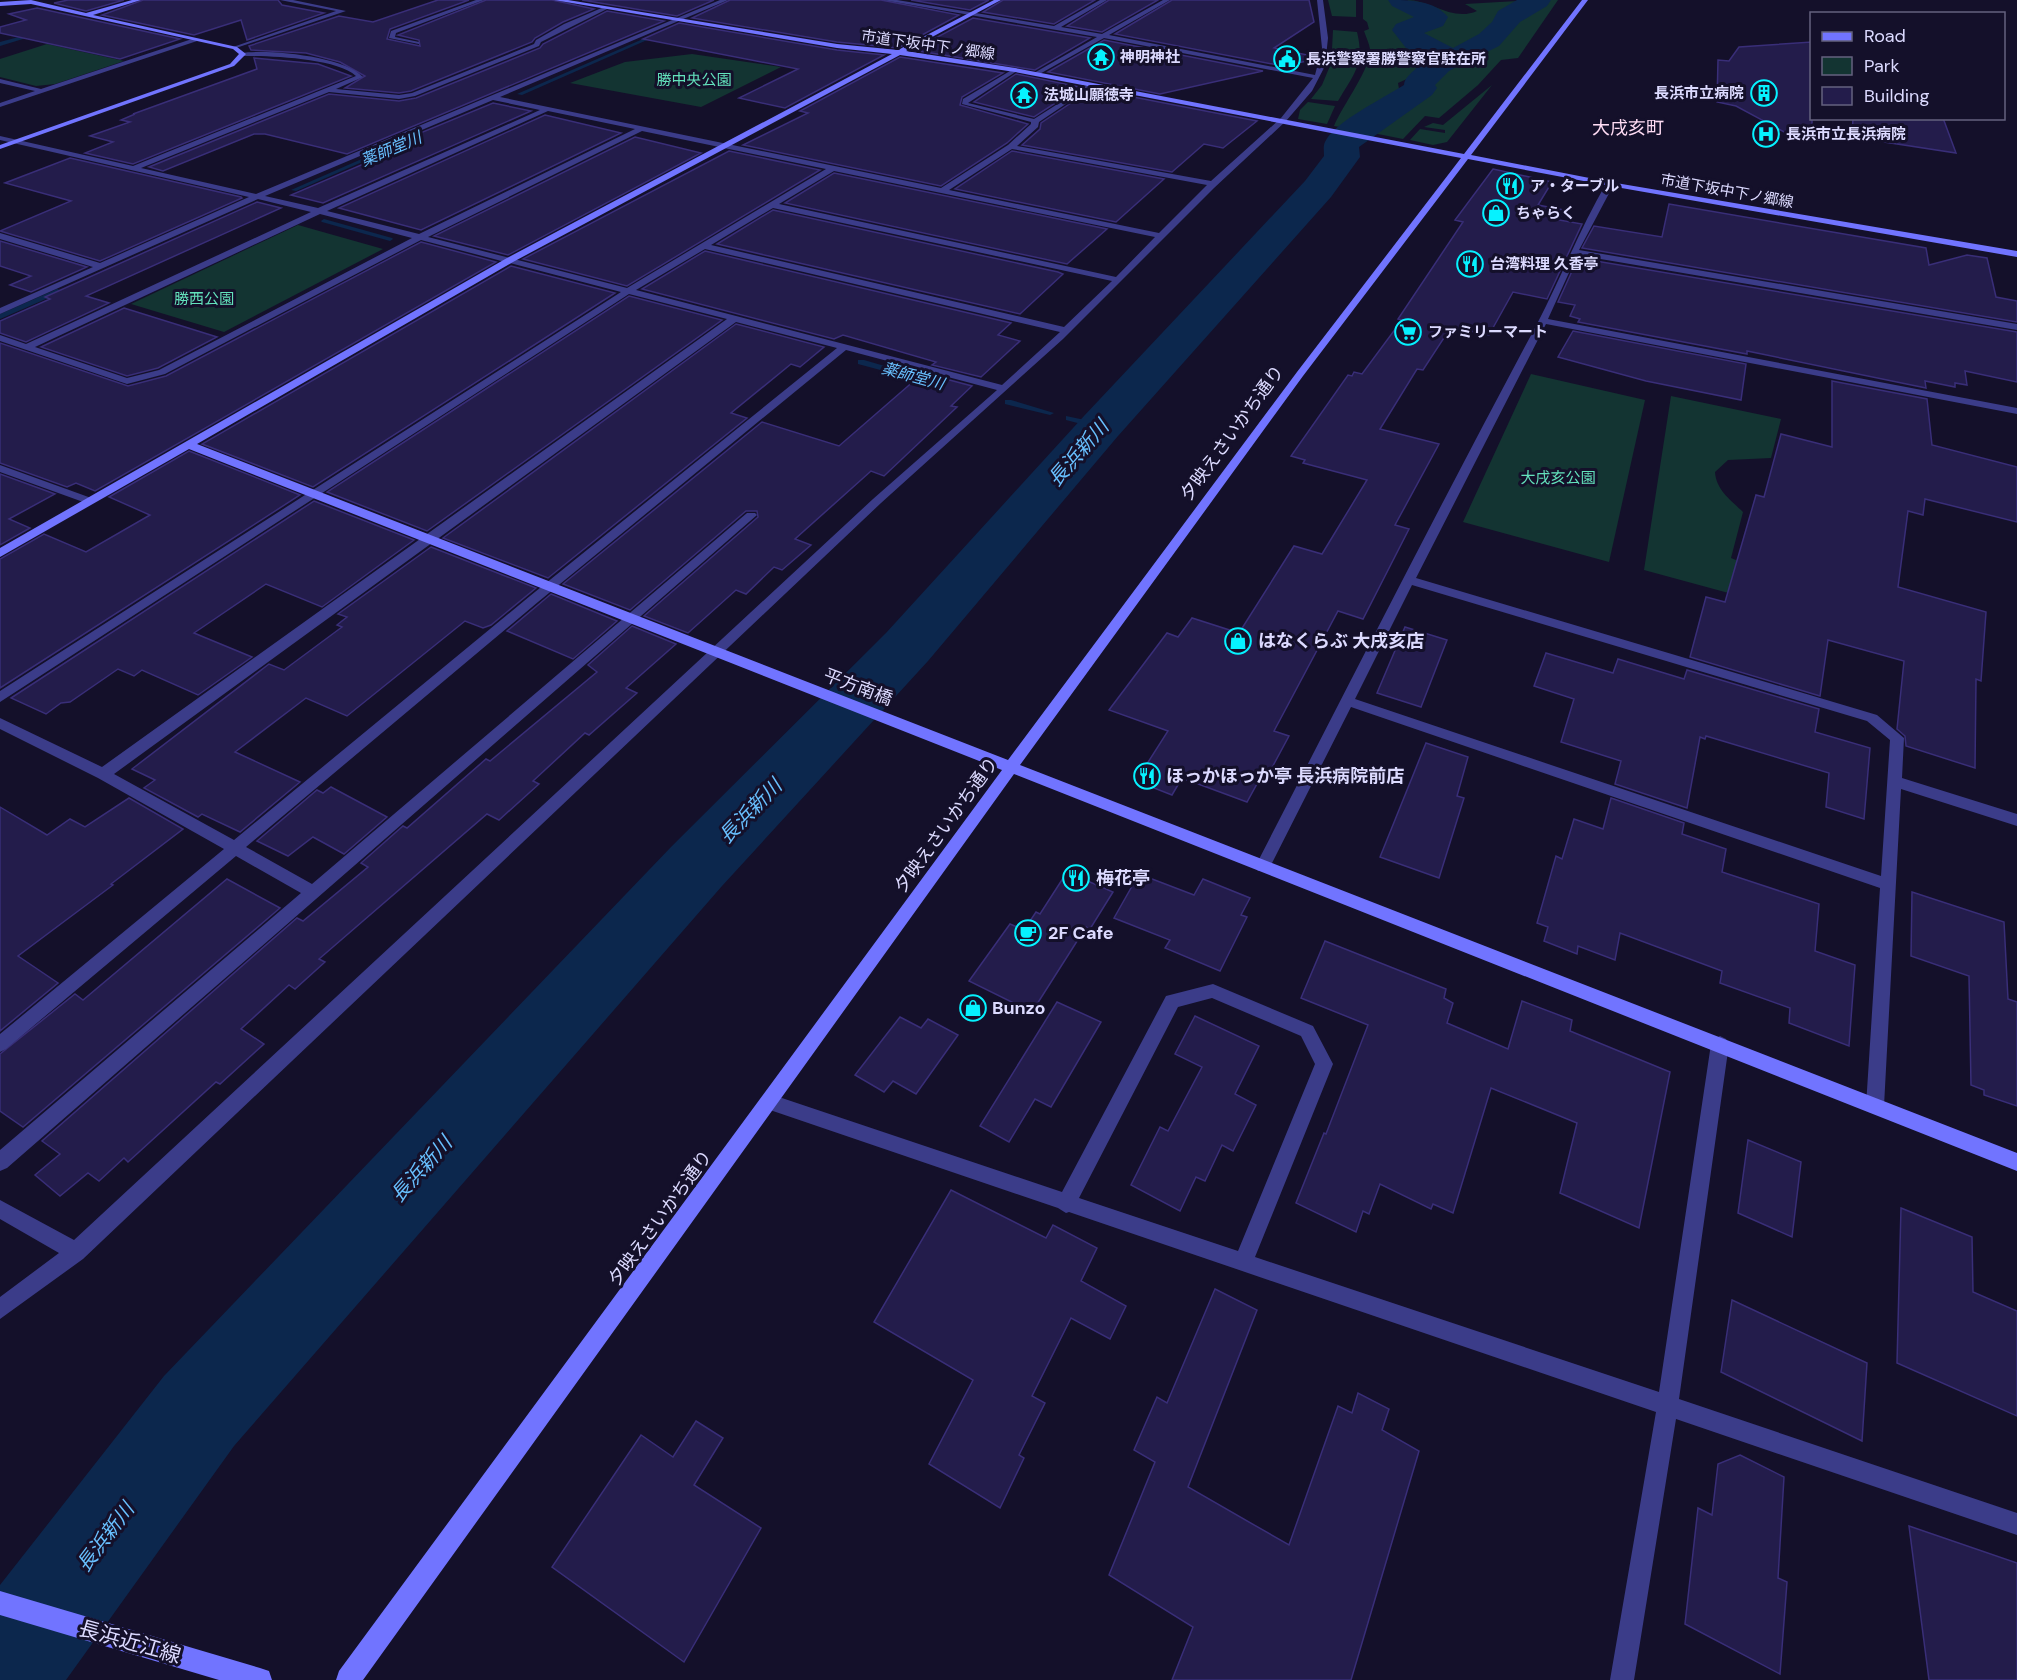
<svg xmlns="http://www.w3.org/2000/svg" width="2017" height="1680" viewBox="0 0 2017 1680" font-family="'DM Sans','Noto Sans JP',sans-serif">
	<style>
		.green { fill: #133432 }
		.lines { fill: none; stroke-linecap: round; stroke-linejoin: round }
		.stream { fill: #0c274d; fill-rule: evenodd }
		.river { fill: #0c274d; fill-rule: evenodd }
		.building { fill: #231c4b; stroke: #392e78; stroke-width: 1.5 }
		.street { fill: #3b3c89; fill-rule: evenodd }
		.secondary { fill: #7174ff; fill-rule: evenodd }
		.labels { text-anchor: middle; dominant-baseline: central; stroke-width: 6; stroke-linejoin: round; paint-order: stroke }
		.far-street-label { font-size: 15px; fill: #dcdaff; stroke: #14102a }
		.far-poi-label { font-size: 15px; font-weight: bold; fill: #dcdaff; stroke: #14102a; text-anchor: start }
		.far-park-label { font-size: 15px; fill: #63e2bc; stroke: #14102a }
		.far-water-label { font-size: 16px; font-style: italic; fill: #68c0ff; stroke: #14102a }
		.far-quarter-label { font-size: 18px; fill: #ffdcf4; stroke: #14102a }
		.street-label { font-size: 18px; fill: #dcdaff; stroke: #14102a }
		.poi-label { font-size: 18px; font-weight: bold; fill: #dcdaff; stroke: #14102a; text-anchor: start }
		.water-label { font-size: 20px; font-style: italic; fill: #68c0ff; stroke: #14102a }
		.near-street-label { font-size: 21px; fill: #dcdaff; stroke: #14102a }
	</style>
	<rect width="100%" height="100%" fill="#14102a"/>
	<g class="green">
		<path d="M1328,0H1356V17L1332,16Z"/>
		<path d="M1363,0H1396L1400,5L1428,15L1427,20L1400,29L1396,33L1405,34L1413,43L1438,53L1437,61L1428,65L1427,70L1398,83L1399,89L1404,94C1392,109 1382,106 1366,110L1351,129L1334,126C1342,106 1372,67 1370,49C1369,43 1366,37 1364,31L1369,29L1367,22L1363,19Z"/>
		<path d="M1407,0C1430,0 1453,22 1477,11L1465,4L1533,0L1506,16L1504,21L1475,46L1445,61L1442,60L1445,56L1442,50L1421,43L1412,35V30L1430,24L1438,18Z"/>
		<path d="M1540,0H1558L1518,58L1501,60L1478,85L1439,118L1425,116L1403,139L1363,131L1395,112L1415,95L1428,90L1430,80L1441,67L1483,49L1495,40L1511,17L1533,7Z"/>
		<path d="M1333,30L1357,32C1365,64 1354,74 1338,101L1311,99L1322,85L1332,61L1337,59V51L1332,49Z"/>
		<path d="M47,44L124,61L55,84L36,86L0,77V59Z"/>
		<path d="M692,54L781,67L701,107L570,83L625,62Z"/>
		<path d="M1492,85L1447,142L1433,145L1410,140L1420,129L1445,133V130L1424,127L1433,123L1443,125Z"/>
		<path d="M1308,102L1335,106L1327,124L1298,119L1300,110Z"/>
		<path d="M298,225L383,249L224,332L131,304Z"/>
		<path d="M1531,374L1645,400L1609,562L1463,522Z"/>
		<path d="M1671,396L1781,419L1771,458L1728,460L1715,472C1716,490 1731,500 1743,512L1731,558L1801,587L1828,620L1644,570Z"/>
	</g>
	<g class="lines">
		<g class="stream">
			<path d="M37,32L39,34L0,46V42Z"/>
			<path d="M659,32L663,33L522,95L517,94Z"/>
			<path d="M380,151L385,152L296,191L291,190Z"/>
			<path d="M324,219L392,238L393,239L390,241L322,222L321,221Z"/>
			<path d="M57,289L64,291L0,319V314Z"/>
			<path d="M858,360H864L936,381L929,383L858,364Z"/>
			<path d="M1005,400H1011L1054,413L1050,415L1005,404Z"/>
			<path d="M1066,416L1104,424L1105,426L1101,429L1066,420Z"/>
		</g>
		<path class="river" d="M1388,0C1410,0 1434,0 1448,17L1443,26L1424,33L1453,48L1479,34L1492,22L1498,11L1517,0H1551L1547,6L1520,22L1499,46L1449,71L1435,85L1437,88L1432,95L1359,147L1360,157L1331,197L1118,436L928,661L722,886L234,1446L66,1680H0V1585L164,1376L672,846L886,633L1084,416L1305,181L1324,156C1324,151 1323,146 1325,142C1334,122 1384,98 1404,85C1405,73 1422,69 1424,55L1406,48L1392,30L1396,24L1414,17L1392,6Z"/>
	</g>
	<g class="building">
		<path d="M68,0H124L86,11L54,3Z"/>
		<path d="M143,0H278L282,5L324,13L247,40L241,20L194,35L102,15Z"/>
		<path d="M438,0H469L390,29L387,39L420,46L419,40L398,35L486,0H552L594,9L563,22L535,38L532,42L411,91L399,93L345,88L365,76L340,62L306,53L251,50L249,46L339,16L373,22Z"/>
		<path d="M582,0H714L677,16Z"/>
		<path d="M730,0H881L959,15L898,48L837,42L692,18Z"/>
		<path d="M911,0H989L970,10Z"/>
		<path d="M1003,0H1095L1054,24L983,12Z"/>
		<path d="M1109,0H1158L1102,32L1067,26Z"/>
		<path d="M1172,0H1309L1314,22L1274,48L1317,57V59L1283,66L1115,34Z"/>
		<path d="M37,8L180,39L120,59L0,33V27L26,20L9,14Z"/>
		<path d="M607,11L664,21L347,154L265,134H254L163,171L149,167L329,94L399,101L416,98L540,48L543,44Z"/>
		<path d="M973,18L1090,38L1035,70L913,50Z"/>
		<path d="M679,23L837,50L884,55L785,108L739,98L798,69L643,39Z"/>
		<path d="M1104,40L1263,71L1160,94L1048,72Z"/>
		<path d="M1812,42V136L1786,133L1736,106L1717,102L1718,60L1729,61L1739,47Z"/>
		<path d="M900,57L1003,73L962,97L960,105L1028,124L1007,143L941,186L743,145L808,113L800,111Z"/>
		<path d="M254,58L318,64L351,76L133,164L85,153L113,142L90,136L130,122L121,120L135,114H133L257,69Z"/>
		<path d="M1016,74L1080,87L1034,117L974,102Z"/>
		<path d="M1092,89L1257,121L1223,148L1204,144L1172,172L1022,145L1040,129L1041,123Z"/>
		<path d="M493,103L531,111L323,203L291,195L373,160L362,157Z"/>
		<path d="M545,115L621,133L421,230L339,208Z"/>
		<path d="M1853,118H1943L1956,153L1852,137Z"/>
		<path d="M635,137L701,153L508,255L434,236Z"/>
		<path d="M729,151L820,170L627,286L523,259Z"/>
		<path d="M1012,151L1164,179L1116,222L955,189Z"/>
		<path d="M70,158L241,197L242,198L100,261L0,231L71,201L5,183Z"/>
		<path d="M1493,169L1552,182L1538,205L1564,210L1559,220L1582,224L1547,299L1513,292L1489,335L1451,327L1423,370L1417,369L1380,429L1439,444L1395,525L1409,529L1363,619L1338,611L1274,731L1289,736L1268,775L1263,773L1247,802L1182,778L1172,795L1136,781L1168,731L1109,710L1167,633L1178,637L1192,618L1239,633L1294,546L1322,554L1367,480L1303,463L1305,460L1291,456L1348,375L1352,376L1354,372L1362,374L1402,320L1398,319L1463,222L1455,220Z"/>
		<path d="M834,173L1107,229L1067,264L785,203Z"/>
		<path d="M257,202L281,208L86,296L109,303L26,342L0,333V321L50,299L45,297Z"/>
		<path d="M1669,204L1926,248L1929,265L1967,255L1987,258L1996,297L2017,301V322L1582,248L1594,226L1662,237Z"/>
		<path d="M773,210L1058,272L1063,274L1020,314L717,244Z"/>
		<path d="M0,241L87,267L31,292L10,285L31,276L0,266Z"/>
		<path d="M421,242L496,262L95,491L76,483L67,487L0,463V343L128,386L166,376Z"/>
		<path d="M705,251L1011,323L998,335L1020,341L981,377L932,365L936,362L843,335L834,339L642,289Z"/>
		<path d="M1578,258L2017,332V382L1965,371L1967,385L1955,383V387L1925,381L1926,388L1747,351V354L1578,322L1580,319L1570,316L1575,305L1558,302Z"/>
		<path d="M511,266L615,293L313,487L202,444Z"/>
		<path d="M629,296L722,320L427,531L327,492Z"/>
		<path d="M124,308L217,337L158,368L127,376L41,347Z"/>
		<path d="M736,324L824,347L800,367L791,364L731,413L747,418L548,578L443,538Z"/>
		<path d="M1573,331L1746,364L1741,400L1646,381L1558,357Z"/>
		<path d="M923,373L972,386L951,406L957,407L884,476L871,471L795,539L811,545L782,570L774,567L746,594L736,590L688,633L644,616L758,517L757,511H746L630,610L563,584L762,422L839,446Z"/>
		<path d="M1832,381L1927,399L1932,445L2017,467V522L1925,499L1923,515L1908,511L1898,587L1986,612L1981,681L1976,679L1975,768L1906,746L1905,736L1897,729L1904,661L1828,640L1820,696L1690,657L1706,597L1725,602L1756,495L1764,497L1781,434L1832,447Z"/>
		<path d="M189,451L300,495L0,688V559L44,534L86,552L150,515L109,497Z"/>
		<path d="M0,474L55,494L9,519L30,528L0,545Z"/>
		<path d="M314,501L414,540L322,607L266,584L194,633L252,657L198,695L142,670L134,676L118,669L70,702L61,703L46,714L11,698Z"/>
		<path d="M431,547L536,588L491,625L483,628L465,621L347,716L306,698L235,752L300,782L240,832L202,814L198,817L144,788L155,780L132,769L269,664L284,670L342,627L337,625L347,617L338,614Z"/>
		<path d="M551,594L617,621L573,659L507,631Z"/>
		<path d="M632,626L676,644L626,688L637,693L589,735L585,733L533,781L539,784L499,820L487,814L319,959L325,962L295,989L289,985L241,1029L264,1044L220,1084L216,1082L128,1162L124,1158L99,1181L88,1173L60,1196L35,1175L60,1154L42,1141L297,918L303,921L368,867L361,863L403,826L407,828L486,759L490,761L597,672L588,665Z"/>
		<path d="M1405,627L1447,640L1421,707L1377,693Z"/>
		<path d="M1546,653L1613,673L1618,659L1684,679L1687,670L1819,709L1815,732L1870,748L1864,819L1826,807L1829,773L1706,736L1705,739L1700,737L1687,808L1615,784L1621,761L1561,742L1574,699L1534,686Z"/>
		<path d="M1426,743L1468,757L1457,796L1464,798L1439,878L1380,857Z"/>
		<path d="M331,787L387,817L344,854L313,837L288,856L257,841L317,790L323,793Z"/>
		<path d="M129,798L183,829L111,884L113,885L18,956L58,983L0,1031V807L47,835L70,819L85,827Z"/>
		<path d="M1611,798L1684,823L1682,834L1726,849L1722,872L1819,904L1815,951L1855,965L1849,1046L1789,1023L1790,1008L1720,983L1722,971L1620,933L1615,960L1578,946L1577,954L1544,941L1548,927L1537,923L1556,856L1562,859L1574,819L1603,829Z"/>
		<path d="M1067,872L1113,892L1090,929L1086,927L1032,1012L969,981L1010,924L1024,930L1036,912L1040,914Z"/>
		<path d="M1139,874L1194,895L1203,879L1250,898L1241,915L1247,917L1220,971L1165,948L1170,940L1114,918Z"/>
		<path d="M227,879L280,908L23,1127L0,1111V1054L75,994L83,1000Z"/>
		<path d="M1912,892L2004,922L2008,999L2017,1002V1106L1984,1095V1090L1971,1085L1969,976L1911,956Z"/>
		<path d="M1325,941L1446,989L1444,998L1453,1003L1447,1023L1508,1049L1522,1001L1572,1020L1570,1031L1670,1072L1639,1228L1560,1193L1577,1123L1491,1088L1453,1213L1433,1204L1431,1209L1380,1184L1369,1214L1363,1211L1356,1232L1296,1203L1324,1133L1326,1134L1368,1025L1301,998Z"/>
		<path d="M1057,1002L1101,1022L1051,1107L1035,1099L1009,1142L980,1126Z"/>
		<path d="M1195,1016L1259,1046L1235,1094L1256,1105L1233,1151L1222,1145L1205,1181L1196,1177L1180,1211L1131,1185L1160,1127L1168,1131L1202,1067L1175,1054Z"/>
		<path d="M900,1017L921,1028L928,1019L958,1035L916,1094L893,1081L884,1092L855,1075Z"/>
		<path d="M1748,1140L1801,1162L1792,1237L1738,1213Z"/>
		<path d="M951,1190L1046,1238L1053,1225L1097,1248L1081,1281L1126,1306L1110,1339L1071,1318L1032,1396L1045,1403L1019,1455L1024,1458L1000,1508L929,1464L973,1380L874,1322Z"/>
		<path d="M1901,1208L1972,1237L1973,1292L2017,1311V1416L1897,1363Z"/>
		<path d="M1215,1289L1257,1310L1188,1487L1289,1545L1338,1406L1352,1413L1358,1393L1389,1409L1382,1430L1419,1451L1351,1680H1172L1193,1627L1109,1575L1155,1462L1134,1450L1157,1397L1167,1403Z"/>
		<path d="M1732,1300L1867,1363L1862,1441L1721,1372Z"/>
		<path d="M696,1421L723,1438L694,1485L761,1528L684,1662L552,1567L641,1435L673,1457Z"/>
		<path d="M1740,1455L1784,1477L1778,1578L1787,1582L1780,1674L1685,1624L1698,1508L1712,1515L1718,1464Z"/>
		<path d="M1909,1526L2017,1563V1680H1929Z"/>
	</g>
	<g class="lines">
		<g class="street">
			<path d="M280,0H293L346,11L233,49V47L336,11Z"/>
			<path d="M476,0H484L396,33L395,37L419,42V44L389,38L391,31Z"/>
			<path d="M720,0H728L500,97L941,188L1008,145L1031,124V122L962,104L963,99L1015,68L1017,71L968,103L1034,119L1089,84L1094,85L1039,122L1038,127L1017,146L1211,181L1281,118L1313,78L1104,38L1036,76L1034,73L1097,37L883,0H897L1054,26L1100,0H1107L1061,27L1102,34L1163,0H1170L1109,35L1315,75L1322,48L1317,0H1323L1328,38L1325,66L1312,91L1286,121L1214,188L1063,339L881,503L83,1259L0,1319V1297L59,1253L0,1219V1200L74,1240L873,499L997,390L846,350L538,602L246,847L312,884L747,513H755L757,515L7,1168L0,1171V1150L301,893L236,856L6,1049L0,1052V1034L224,849L98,778L0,729V718L102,767L727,319L629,294L0,702V691L621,292L421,240L165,374L127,384L0,341V335L26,344L311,212L258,199L0,314V308L93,267L0,239V233L100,263L249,197L0,140V136L133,166L356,76C336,58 270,56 243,56L241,53C269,49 344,56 363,77L336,89L399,95L412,93L534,44L536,40L564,24L604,7L609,8L541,42L539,46L415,96L399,99L329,92L141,168L256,194ZM493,100L540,110L318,208L265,196ZM548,111L635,129L419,234L327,211ZM642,131L826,169L627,288L428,237ZM1012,149L1207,185L1159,233L949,190ZM834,171L1155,237L1116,277L779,204ZM773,208L1112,281L1064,327L711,245ZM320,214L412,238L159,370L127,378L35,347ZM705,249L1060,332L1002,385L636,290ZM736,322L837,348L530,596L234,840L114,774Z"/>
			<path d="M195,38L197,41L0,107V103L35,91L0,83V79L41,89Z"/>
			<path d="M1607,182L1614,184L1579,250L2017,324V330L1577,255L1548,319L2017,408V414L1546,324L1416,578L1877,715L1904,738L1902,778L2017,814V826L1901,789L1884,1106L1881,1112L1875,1114L1869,1112L1866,1106L1880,888L1351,707L1268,871H1258L1255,867C1348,686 1440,505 1537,324C1561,278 1580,228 1607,182ZM1412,585L1867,721L1890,740L1881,876L1355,699Z"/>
			<path d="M0,465L94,499L96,501L90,504L86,503L0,472Z"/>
			<path d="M1213,984L1313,1026L1333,1064L1255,1257L1659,1392L1711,1044L1714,1039L1720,1036L1726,1039L1729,1044L1679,1399L2017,1513V1535L1676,1419L1634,1680H1610L1656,1412L1069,1212L1066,1213L1058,1208L770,1110L764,1108L761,1102L764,1096L770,1094L1062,1192L1166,996ZM1212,998L1301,1036L1315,1064L1238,1251L1079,1198L1178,1007Z"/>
		</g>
		<g class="secondary">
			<path d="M31,0L86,13L132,0H141L93,15L237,47L246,54L234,66L0,149V145L230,64L239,54L233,49L31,4L0,6V2Z"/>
			<path d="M554,0H568L837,44L898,50L994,0H1001L906,51L1015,68L1464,154L1582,0H1588L1471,155L1610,182L2017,251V257L1610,186L1468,159L1303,376L1020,765L2017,1153V1171L1014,774L363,1680H336L339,1671L1002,770L189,449L0,557V548L507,258L892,54L837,48ZM900,55L1015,72L1461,158L1297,372L1008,760L197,444L513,262Z"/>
			<path d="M0,1591L260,1668L269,1671L272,1680H219L0,1615Z"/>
		</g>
	</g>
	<defs>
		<g id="temple-ring" transform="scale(1.35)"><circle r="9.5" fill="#14102a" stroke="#06f2ff" stroke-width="1.5"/><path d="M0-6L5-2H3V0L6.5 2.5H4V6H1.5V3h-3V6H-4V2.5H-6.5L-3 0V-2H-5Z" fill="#06f2ff"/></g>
		<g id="civic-ring" transform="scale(1.35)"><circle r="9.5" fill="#14102a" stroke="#06f2ff" stroke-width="1.5"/><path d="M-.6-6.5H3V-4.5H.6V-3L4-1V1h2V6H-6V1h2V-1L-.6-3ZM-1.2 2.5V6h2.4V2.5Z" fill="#06f2ff"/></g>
		<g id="building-ring" transform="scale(1.35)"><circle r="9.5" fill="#14102a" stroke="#06f2ff" stroke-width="1.5"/><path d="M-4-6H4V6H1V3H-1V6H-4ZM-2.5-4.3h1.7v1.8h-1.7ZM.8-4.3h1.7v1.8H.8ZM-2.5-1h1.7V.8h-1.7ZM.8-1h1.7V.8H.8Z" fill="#06f2ff"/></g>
		<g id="hospital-ring" transform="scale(1.35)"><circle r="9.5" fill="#14102a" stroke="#06f2ff" stroke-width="1.5"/><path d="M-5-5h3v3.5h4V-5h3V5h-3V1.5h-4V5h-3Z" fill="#06f2ff"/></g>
		<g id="restaurant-ring" transform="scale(1.35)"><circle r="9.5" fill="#14102a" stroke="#06f2ff" stroke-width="1.5"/><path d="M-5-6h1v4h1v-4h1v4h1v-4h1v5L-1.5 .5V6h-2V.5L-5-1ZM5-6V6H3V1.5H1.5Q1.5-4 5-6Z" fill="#06f2ff"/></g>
		<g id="shop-ring" transform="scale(1.35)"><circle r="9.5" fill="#14102a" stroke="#06f2ff" stroke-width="1.5"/><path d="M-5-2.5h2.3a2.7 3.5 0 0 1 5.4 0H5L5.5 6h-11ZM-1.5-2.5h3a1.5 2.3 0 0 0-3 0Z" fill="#06f2ff"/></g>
		<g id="supermarket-ring" transform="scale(1.35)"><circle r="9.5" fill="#14102a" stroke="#06f2ff" stroke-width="1.5"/><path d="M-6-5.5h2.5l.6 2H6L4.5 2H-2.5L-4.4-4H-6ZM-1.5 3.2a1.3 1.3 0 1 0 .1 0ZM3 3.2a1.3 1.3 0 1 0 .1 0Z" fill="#06f2ff"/></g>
		<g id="cafe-ring" transform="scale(1.35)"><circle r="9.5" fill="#14102a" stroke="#06f2ff" stroke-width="1.5"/><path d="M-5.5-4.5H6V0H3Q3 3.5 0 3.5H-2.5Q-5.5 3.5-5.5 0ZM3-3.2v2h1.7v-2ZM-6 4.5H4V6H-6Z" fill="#06f2ff"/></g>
	</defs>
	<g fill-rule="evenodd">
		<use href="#temple-ring" x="1101" y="57"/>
		<use href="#civic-ring" x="1287" y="59"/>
		<use href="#building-ring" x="1764" y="93"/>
		<use href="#temple-ring" x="1024" y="95"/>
		<use href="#hospital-ring" x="1766" y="134"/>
		<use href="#restaurant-ring" x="1510" y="186"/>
		<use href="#shop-ring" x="1496" y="213"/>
		<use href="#restaurant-ring" x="1470" y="264"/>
		<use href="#supermarket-ring" x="1408" y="332"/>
		<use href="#shop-ring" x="1238" y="641"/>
		<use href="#restaurant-ring" x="1147" y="776"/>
		<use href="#restaurant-ring" x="1076" y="878"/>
		<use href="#cafe-ring" x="1028" y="933"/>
		<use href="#shop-ring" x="973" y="1008"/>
	</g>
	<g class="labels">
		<g class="far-street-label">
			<text transform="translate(928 45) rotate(8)">市道下坂中下ノ郷線</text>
			<text transform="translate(1727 191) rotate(10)">市道下坂中下ノ郷線</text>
		</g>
		<g class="far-poi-label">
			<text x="1120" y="57">神明神社</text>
			<text x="1306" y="59">長浜警察署勝警察官駐在所</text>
			<text x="1744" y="93" text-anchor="end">長浜市立病院</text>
			<text x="1044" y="95">法城山願徳寺</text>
			<text x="1786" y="134">長浜市立長浜病院</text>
			<text x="1530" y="186">ア・ターブル</text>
			<text x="1516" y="213">ちゃらく</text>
			<text x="1490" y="264">台湾料理 久香亭</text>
			<text x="1428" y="332">ファミリーマート</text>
		</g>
		<g class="far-park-label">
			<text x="694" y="80">勝中央公園</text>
			<text x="204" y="299">勝西公園</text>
			<text x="1558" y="478">大戌亥公園</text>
		</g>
		<g class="far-water-label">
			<text transform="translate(391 149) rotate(-23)">薬師堂川</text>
			<text transform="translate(913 376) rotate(15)">薬師堂川</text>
		</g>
		<g class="far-quarter-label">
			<text x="1628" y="128">大戌亥町</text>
		</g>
		<g class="street-label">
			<text transform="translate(1232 433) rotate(-54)">夕映えさいかち通り</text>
			<text transform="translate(858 687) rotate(21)">平方南橋</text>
			<text transform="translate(946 825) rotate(-54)">夕映えさいかち通り</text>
			<text transform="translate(660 1218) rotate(-54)">夕映えさいかち通り</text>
		</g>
		<g class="poi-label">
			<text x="1258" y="641">はなくらぶ 大戌亥店</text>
			<text x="1166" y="776">ほっかほっか亭 長浜病院前店</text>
			<text x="1096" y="878">梅花亭</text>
			<text x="1048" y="933">2F Cafe</text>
			<text x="992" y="1008">Bunzo</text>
		</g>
		<g class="water-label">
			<text transform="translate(1078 453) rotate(-49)">長浜新川</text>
			<text transform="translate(750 811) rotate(-46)">長浜新川</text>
			<text transform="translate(421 1169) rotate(-48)">長浜新川</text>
			<text transform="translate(105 1537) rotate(-53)">長浜新川</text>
		</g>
		<g class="near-street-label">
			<text transform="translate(130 1642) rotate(16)">長浜近江線</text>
		</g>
	</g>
	<rect x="1810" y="12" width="195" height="108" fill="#14102a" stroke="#64617f" stroke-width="1.5"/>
	<rect x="1822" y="32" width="30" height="9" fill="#7174ff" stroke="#64617f" stroke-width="1.5"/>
	<text x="1864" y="42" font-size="18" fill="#dcdaff">Road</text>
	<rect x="1822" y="57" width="30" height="18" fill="#133432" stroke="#64617f" stroke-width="1.5"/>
	<text x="1864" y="72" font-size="18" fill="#dcdaff">Park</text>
	<rect x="1822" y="87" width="30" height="18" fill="#231c4b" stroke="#64617f" stroke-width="1.5"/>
	<text x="1864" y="102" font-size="18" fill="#dcdaff">Building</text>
</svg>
